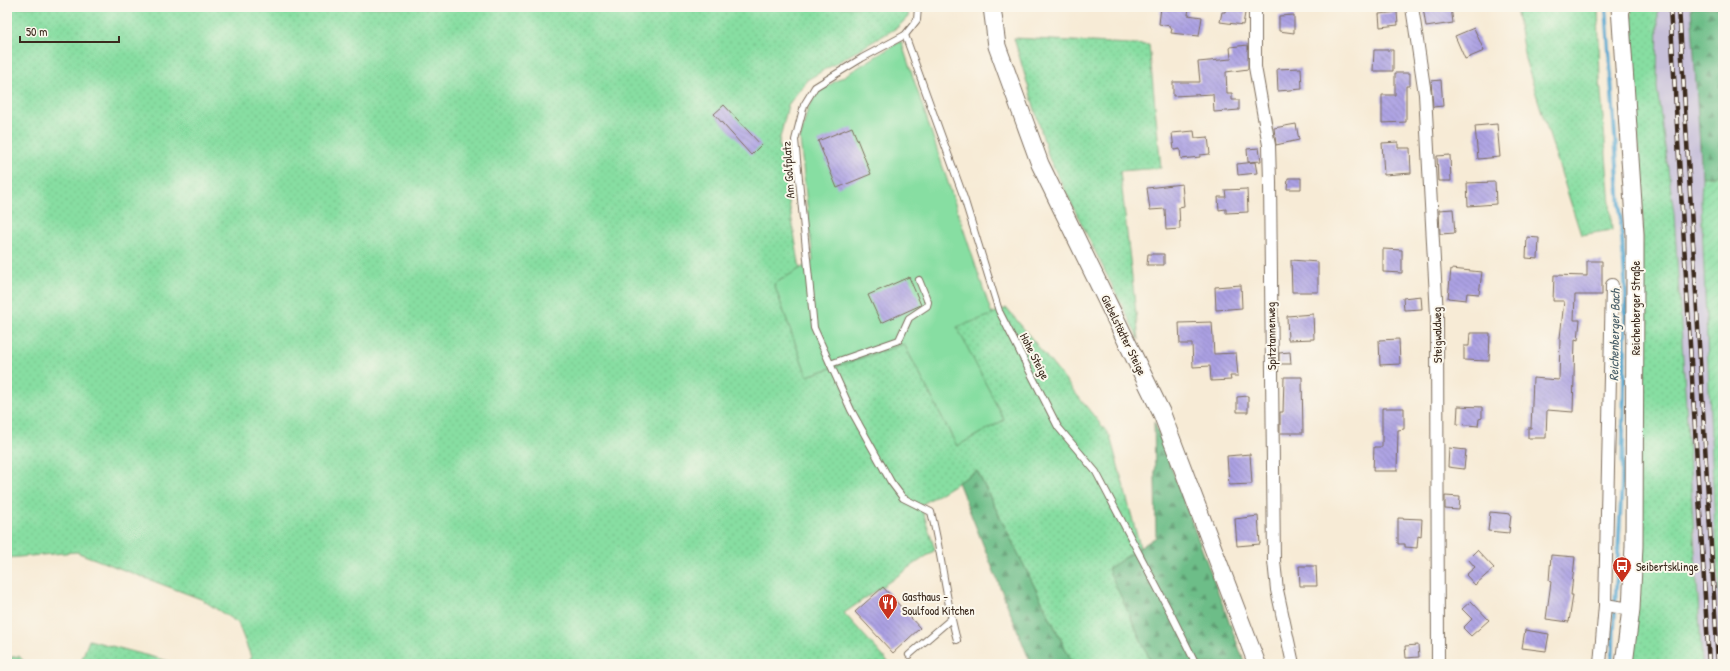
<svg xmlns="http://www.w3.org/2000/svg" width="1730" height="671" viewBox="0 0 1730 671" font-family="'Patrick Hand',sans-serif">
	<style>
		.railway { fill: #c7c0d9 }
		.grass { fill: url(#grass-dots); stroke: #618460 }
		.forest { fill: url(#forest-firs); stroke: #547453 }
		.park { fill: #87dea2; stroke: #618460 }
		.garden { fill: url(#garden-furrows); stroke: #618460 }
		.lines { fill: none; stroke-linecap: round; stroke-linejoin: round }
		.stream { stroke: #56a8d1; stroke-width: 4 }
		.building { fill: url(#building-back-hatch) }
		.lane-casing { stroke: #7d6e5e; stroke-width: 8 }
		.street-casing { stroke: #7d6e5e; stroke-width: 14 }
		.secondary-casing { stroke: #7d6e5e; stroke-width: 19 }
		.lane { stroke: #fff; stroke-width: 6 }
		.street { stroke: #fff; stroke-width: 12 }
		.secondary { stroke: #fff; stroke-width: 17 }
		.rail-casing { stroke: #3b2a1e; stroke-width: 4.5 }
		.rail { stroke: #fbf7ec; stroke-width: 3; stroke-dasharray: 9; stroke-linecap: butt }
		.labels { text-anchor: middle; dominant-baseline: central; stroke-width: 4; stroke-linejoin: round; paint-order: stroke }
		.street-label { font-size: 12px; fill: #3b2a1e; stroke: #fbf7ec }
		.poi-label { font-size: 12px; fill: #3b2a1e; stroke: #fbf7ec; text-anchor: start }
		.water-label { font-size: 13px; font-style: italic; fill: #465c66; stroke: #fbf7ec }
	</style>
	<defs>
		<pattern id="grass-dots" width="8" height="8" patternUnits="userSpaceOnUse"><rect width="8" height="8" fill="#87dea2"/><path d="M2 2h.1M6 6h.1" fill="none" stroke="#75bf8b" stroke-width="1.8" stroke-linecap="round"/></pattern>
		<pattern id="forest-firs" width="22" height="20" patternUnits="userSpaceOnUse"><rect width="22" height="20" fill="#6dbd88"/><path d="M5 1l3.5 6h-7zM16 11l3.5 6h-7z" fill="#5b9a6f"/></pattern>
		<pattern id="garden-furrows" width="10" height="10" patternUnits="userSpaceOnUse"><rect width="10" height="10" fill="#87dea2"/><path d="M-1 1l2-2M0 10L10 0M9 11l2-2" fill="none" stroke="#75bf8b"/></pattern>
		<pattern id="building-back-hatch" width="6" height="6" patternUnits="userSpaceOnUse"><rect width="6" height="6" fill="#aba0e3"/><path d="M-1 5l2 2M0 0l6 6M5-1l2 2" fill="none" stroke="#8c83b7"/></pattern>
	</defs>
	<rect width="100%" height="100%" fill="#fbf7ec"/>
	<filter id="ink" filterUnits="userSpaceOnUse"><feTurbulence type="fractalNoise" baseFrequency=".025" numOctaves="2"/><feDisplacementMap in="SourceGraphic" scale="8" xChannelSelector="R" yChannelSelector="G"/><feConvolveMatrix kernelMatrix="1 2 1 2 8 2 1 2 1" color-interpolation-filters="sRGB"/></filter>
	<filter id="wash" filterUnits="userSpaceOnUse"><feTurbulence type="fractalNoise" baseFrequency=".012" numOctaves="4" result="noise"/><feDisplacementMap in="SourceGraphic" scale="16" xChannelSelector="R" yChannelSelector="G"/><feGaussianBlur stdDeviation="0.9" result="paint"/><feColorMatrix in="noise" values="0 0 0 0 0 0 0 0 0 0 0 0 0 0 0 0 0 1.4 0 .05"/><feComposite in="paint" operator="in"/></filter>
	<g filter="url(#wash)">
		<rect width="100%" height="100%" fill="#f7ebd6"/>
		<path class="railway" d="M1658,7H1691L1702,177L1701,199L1723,664H1702L1695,536L1657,88Z"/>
		<g class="grass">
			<path d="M7,7H909L908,17L898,27L807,80L788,105L779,142L800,269L774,284L807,376L904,344L957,446L1004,420L956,327L1007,308L1110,436L1140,547L1109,569L1152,664H1073L977,471L921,505L935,550L844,613L890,664H246L251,657L238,623L201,599L76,552L7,558Z"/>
			<path d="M1516,7H1598L1600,80L1612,230L1581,235L1525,59Z"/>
			<path d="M1631,7H1658L1657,88L1674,213L1702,664H1622L1643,221Z"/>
			<path d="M1014,38L1149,45L1161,168L1120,171L1139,340L1049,158Z"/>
			<path d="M89,640L179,664H80Z"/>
			<path d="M19,656L26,664H7V658Z"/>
		</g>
		<g class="forest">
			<path d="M1691,7H1723V175L1702,177Z"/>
			<path d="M1154,421L1245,664H1152L1108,569L1156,537Z"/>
			<path d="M977,471L1073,664H1031L958,482Z"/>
		</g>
		<path class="park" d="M901,41L992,315L957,327L1004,420L957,446L904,344L807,376L774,284L813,261L800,139L808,108L818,92Z"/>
		<path class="garden" d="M1723,175V656L1715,532L1701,199L1702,177Z"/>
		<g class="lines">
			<path class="stream" d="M1606,7L1626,294L1622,481L1612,664"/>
		</g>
		<g id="blocks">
			<g class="building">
				<path d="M1161,7H1189L1188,15L1202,17L1199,36L1171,33L1172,28H1169L1170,26L1159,24Z"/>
				<path d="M1226,7H1246L1243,25L1220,22L1222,12H1225Z"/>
				<path d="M1423,7H1451L1453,23L1426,27Z"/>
				<path d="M1397,12L1398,25L1380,27L1379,14Z"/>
				<path d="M1294,15V33L1279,31V16Z"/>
				<path d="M1474,28L1484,51L1465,59L1455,36Z"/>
				<path d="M1248,45V69L1226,72L1227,93H1232V100H1239V110L1214,112L1213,94L1173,96V82H1200L1198,62L1231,59L1230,47Z"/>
				<path d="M1374,50H1393V71H1373Z"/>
				<path d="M1301,68L1302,89L1278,91L1277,69Z"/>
				<path d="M1395,73H1410V86H1406V122L1382,123V95H1395Z"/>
				<path d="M1441,80L1443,106L1433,107L1431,81Z"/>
				<path d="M724,105L761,145L751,155L714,114Z"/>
				<path d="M1296,124L1299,140L1276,145L1274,128Z"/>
				<path d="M1497,124L1500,157L1478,159L1475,126Z"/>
				<path d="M852,127L871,174L837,188L818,141Z"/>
				<path d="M1194,131L1195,138L1208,137L1210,154L1200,155V157L1181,159L1180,149L1174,150L1172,133Z"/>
				<path d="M1398,142V148H1410L1411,173L1384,175L1382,143Z"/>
				<path d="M1259,148L1261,161L1248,162L1247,149Z"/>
				<path d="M1450,155L1451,181H1438L1437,156Z"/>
				<path d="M1255,162L1257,173L1238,175L1237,164Z"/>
				<path d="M1288,178H1301V189H1287Z"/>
				<path d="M1495,182L1496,204L1468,206L1467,183Z"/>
				<path d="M1182,184L1184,206L1179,207L1180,229L1166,230L1165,209L1150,210L1147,188Z"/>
				<path d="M1247,189L1248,212L1226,213V209L1219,210L1218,197H1226L1225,190Z"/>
				<path d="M1453,209L1455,233L1440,234L1439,210Z"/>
				<path d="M1527,237L1539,238L1538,259L1526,258Z"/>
				<path d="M1383,249L1402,250V273L1383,272Z"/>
				<path d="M1148,254H1164V265H1147Z"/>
				<path d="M1291,260L1318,262V292H1292Z"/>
				<path d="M1587,261H1602V295H1575L1574,320H1580L1578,340L1575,339L1573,412L1547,410L1546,438H1528V428H1531L1533,378L1559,380L1560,338L1564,301H1553L1554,275L1587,276Z"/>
				<path d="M1451,269L1482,272L1479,294L1467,293L1466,300L1448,298Z"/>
				<path d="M909,277L921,305L881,323L868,295Z"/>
				<path d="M1241,285L1242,308L1216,310L1215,287Z"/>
				<path d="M1421,296L1422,309L1404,310L1403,298Z"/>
				<path d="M1313,314L1314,339L1288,340L1287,316Z"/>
				<path d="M1212,322L1214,354L1236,353L1238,376H1230L1231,380L1211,381L1210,366L1193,367L1192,344H1180L1179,323Z"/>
				<path d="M1470,333H1490L1489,361L1464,360V346H1469Z"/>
				<path d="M1399,339L1400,364L1380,365L1379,340Z"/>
				<path d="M1290,352L1291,364H1279V353Z"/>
				<path d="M1284,377H1302L1303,433H1280V412H1283Z"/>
				<path d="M1248,396V412H1237V397Z"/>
				<path d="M1458,406L1482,407V418L1479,419L1478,426L1457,424Z"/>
				<path d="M1382,408H1404V429L1398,430L1397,471H1373L1374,447H1382Z"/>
				<path d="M1449,448L1466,450L1464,469L1448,467Z"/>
				<path d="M1250,454L1252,484L1229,485L1227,456Z"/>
				<path d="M1445,496L1460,497L1459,510L1445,509Z"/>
				<path d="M1490,512L1511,514L1509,533L1488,531Z"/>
				<path d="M1258,516L1260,544L1237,546L1235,519Z"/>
				<path d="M1398,518L1422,519L1421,537L1418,536L1417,548L1405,547V544H1398Z"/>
				<path d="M1477,550L1494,568L1475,585L1466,575L1475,567L1468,559Z"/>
				<path d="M1551,555L1575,557L1571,595H1573L1569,622L1546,619L1551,582L1549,581Z"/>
				<path d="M1299,566H1316L1317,586H1300Z"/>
				<path d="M883,587L920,628L893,653L855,612Z"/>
				<path d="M1471,601L1489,620L1471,636L1463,628L1472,619L1462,609Z"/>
				<path d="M1525,630L1549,634L1546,651L1522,648Z"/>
				<path d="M1418,645L1419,657L1406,658L1405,646Z"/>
			</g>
		</g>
	</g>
	<g filter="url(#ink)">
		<use href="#blocks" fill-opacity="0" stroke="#7d6e5e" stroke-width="1"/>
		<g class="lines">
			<g class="lane-casing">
				<g id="lane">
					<path d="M918,7L917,20L905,35L862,58L815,87L804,105L795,140L814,328L851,410L891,482L903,498L931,512C942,554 945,598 957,640"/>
					<path d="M905,35L964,198L999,311L1058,427L1096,472L1172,616L1196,664"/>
					<path d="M830,364L899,340L909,318L927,306L928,302L919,280"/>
					<path d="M909,655L951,619"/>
				</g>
			</g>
			<g class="street-casing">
				<g id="street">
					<path d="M1255,7V67L1269,145L1270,182L1274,561L1277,590L1293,664"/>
					<path d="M1412,7L1425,94L1437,316L1438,664"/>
					<path d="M1605,605L1631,609"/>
					<path d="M1600,664L1605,605L1612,285"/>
				</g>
			</g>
			<g class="secondary-casing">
				<g id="secondary">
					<path d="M992,7L997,46L1040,164L1162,414L1257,664"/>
					<path d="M1620,7L1635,234V278L1634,546L1631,609L1624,664"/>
				</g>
			</g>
			<use href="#lane" class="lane"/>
			<use href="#street" class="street"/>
			<use href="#secondary" class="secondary"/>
			<g class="rail-casing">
				<g id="rail">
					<path d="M1670,7L1709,664"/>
					<path d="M1679,7L1718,664"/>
				</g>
			</g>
			<use href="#rail" class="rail"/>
		</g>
	</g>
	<defs>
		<g id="bus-pin" transform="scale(1)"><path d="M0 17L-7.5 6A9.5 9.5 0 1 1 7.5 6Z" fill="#c8321e" stroke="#fbf7ec"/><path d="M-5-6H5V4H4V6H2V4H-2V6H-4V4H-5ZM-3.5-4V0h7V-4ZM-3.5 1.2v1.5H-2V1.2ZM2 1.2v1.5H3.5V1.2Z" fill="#fff"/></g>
		<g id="restaurant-pin" transform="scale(1)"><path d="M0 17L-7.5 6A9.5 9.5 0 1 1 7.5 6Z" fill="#c8321e" stroke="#fbf7ec"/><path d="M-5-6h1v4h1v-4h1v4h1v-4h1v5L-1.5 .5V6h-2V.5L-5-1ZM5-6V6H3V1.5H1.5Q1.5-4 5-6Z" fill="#fff"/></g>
	</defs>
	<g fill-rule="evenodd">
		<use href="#bus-pin" x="1622" y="566"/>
		<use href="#restaurant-pin" x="888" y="603"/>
	</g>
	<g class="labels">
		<g class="street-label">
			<text transform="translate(788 170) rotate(-94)">Am Golfplatz</text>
			<text transform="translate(1635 308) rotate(-90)">Reichenberger Straße</text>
			<text transform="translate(1124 335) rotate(64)">Giebelstädter Steige</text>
			<text transform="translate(1437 335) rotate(-91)">Steigwaldweg</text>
			<text transform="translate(1271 336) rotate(-91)">Spitztannenweg</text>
			<text transform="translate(1035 356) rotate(63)">Hohe Steige</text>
		</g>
		<g class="poi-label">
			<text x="1636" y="566">Seibertsklinge</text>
			<text x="902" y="596">Gasthaus -<tspan x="902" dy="14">Soulfood Kitchen</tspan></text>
		</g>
		<g class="water-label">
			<text transform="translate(1614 335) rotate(-89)">Reichenberger Bach</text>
		</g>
	</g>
	<rect width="1730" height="671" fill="none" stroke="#fbf7ec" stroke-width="24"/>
	<path d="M20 36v6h99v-6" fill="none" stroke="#3b2a1e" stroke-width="2"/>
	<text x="26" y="36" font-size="12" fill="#3b2a1e" stroke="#fbf7ec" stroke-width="3" paint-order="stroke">50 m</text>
</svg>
